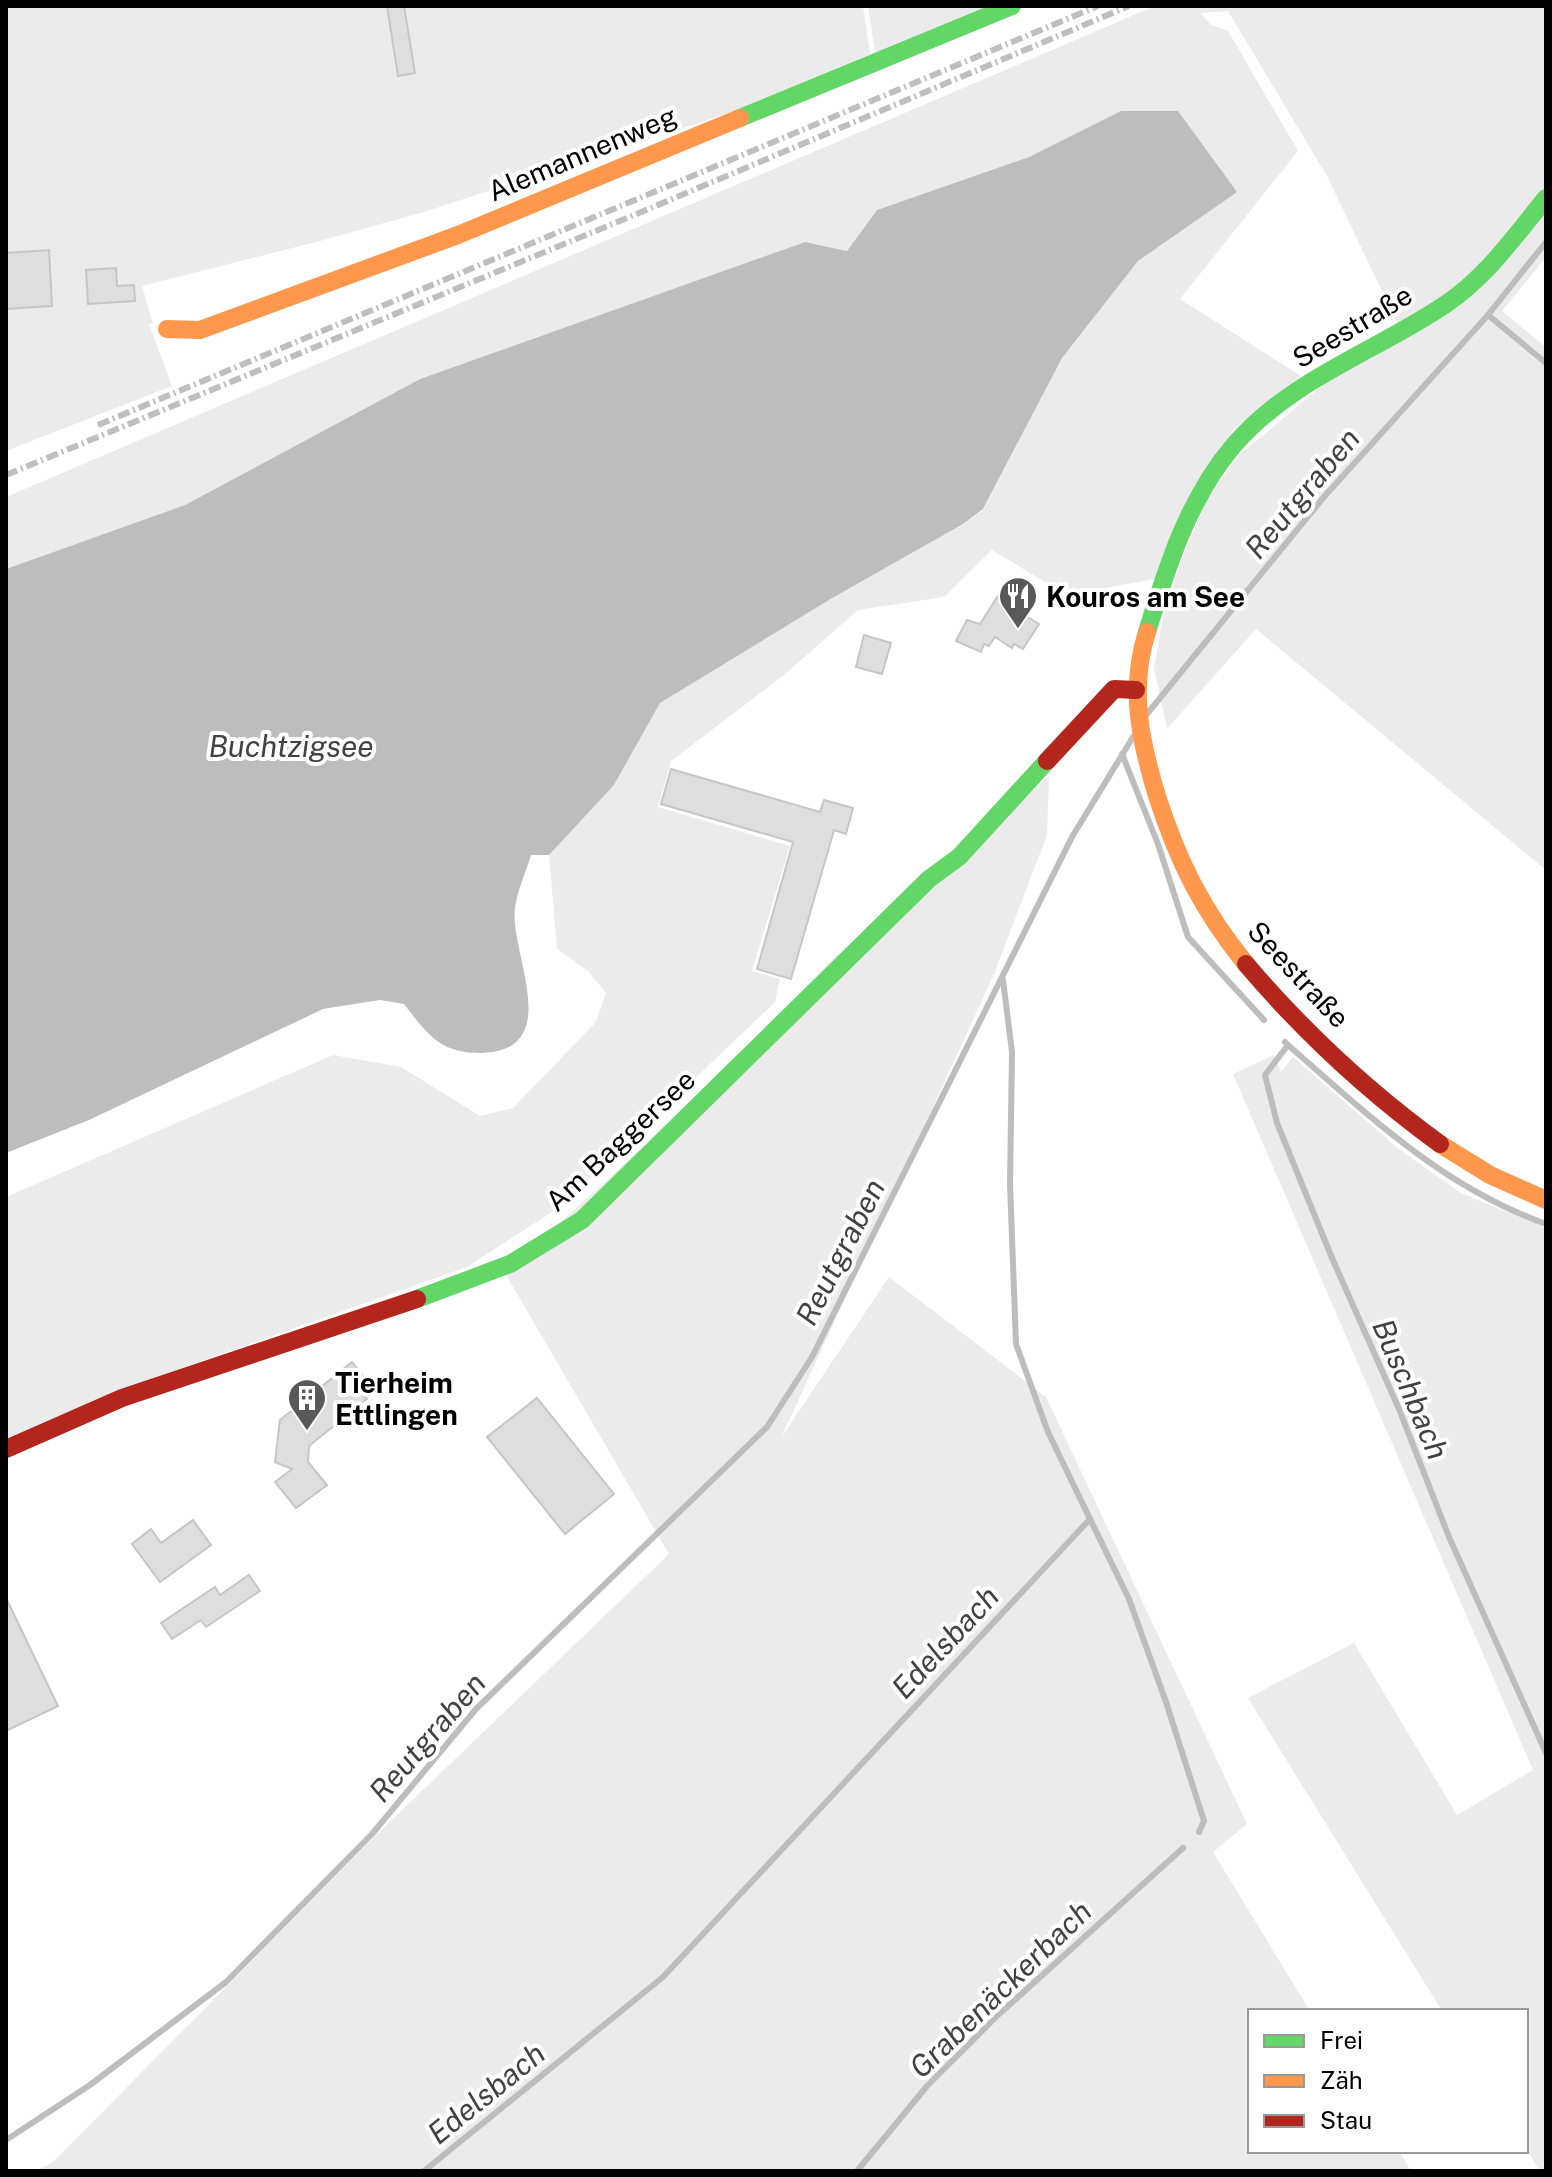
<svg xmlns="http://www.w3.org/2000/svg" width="1552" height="2177" viewBox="0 0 1552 2177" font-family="'Public Sans',sans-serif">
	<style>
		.green { fill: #ebebeb }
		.water { fill: #bdbdbd }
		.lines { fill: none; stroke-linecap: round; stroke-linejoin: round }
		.stream { stroke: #bdbdbd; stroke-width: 6 }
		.building { fill: #dedede; stroke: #c6c6c6; stroke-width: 2 }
		.fast { stroke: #63d668; stroke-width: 18 }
		.slow { stroke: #ff974d; stroke-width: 18 }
		.jam { stroke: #b3261e; stroke-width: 18 }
		.rail { stroke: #bebebe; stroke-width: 6; stroke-dasharray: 12 4 2 4; stroke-linecap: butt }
		.labels { text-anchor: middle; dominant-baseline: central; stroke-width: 8; stroke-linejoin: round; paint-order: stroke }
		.street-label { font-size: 28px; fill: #000; stroke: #fff }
		.poi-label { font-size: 28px; font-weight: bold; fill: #000; stroke: #fff; text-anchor: start }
		.water-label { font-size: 30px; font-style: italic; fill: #424242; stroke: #fff }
	</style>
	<rect width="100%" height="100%" fill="#fff"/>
	<g class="green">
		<path d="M6,6H863L870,54L735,111L427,211L320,241L142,286L153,323L149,324L172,386L6,451Z"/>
		<path d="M868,6H996L875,53Z"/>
		<path d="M1155,6H1546V257L1502,311L1546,347V870L1256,629L1167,729L1154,668L1161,627L1181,561L1207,499L1237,457L1326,382L1405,339L1327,176L1228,11L1201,13L1210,24L1228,31L1298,151L1180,299L1301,376L1234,429L1155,579L1067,595L992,550L944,597L858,610L784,675L671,761L658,807L790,846L752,971L780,979L775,1002L561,1206L467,1267L117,1391L6,1440V1197L333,1055L401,1067L480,1116L513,1108L596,1022L606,993L588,971L557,949L549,855L614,785L660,703L834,597L963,524L983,510L1062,358L1138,261L1237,191L1121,111L1029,157L877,210L847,251L805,242L420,379L185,505L6,569V497Z"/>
		<path d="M1049,776L1047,835L994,974L781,1438L889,1277L1046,1397L1247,1824L1213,1852L1310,2011H1250V2151H1399L1411,2171H37L54,2161L377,1834L669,1554L505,1273Z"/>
		<path d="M1274,1055L1281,1072L1293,1057L1399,1149L1461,1193L1546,1228V2171H1540L1526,2148V2011H1442L1248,1698L1354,1643L1457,1815L1533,1770L1233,1074Z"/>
	</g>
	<path class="water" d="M1121,111H1178L1237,192L1138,261L1062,358L983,509L963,524L834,597L660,703L614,785L549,855H531C526,872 517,891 515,908C509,952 566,1049 483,1053C441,1054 428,1035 404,1004L380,1000L323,1009L89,1120L6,1153V569L185,505L420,379L805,242L847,251L877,210L1029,157Z"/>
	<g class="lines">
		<g class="stream">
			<path d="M1488,315L1546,363"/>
			<path d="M1147,714L1323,498L1488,315L1546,242"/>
			<path d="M1122,754L1158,844L1188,937L1264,1020"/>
			<path d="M1285,1042L1288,1045L1265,1075L1277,1123L1332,1258L1399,1409L1449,1537L1546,1753"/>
			<path d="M1288,1045C1369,1116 1443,1187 1546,1224"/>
			<path d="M1090,1519L1129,1599L1166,1702L1204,1821L1199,1832"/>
			<path d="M6,2140L90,2085L226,1982L372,1834L476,1709L767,1427L812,1357L1072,837L1133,737"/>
			<path d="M424,2171L663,1977L1090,1519L1048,1432L1016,1344L1010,1184L1012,1052L1003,980"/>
			<path d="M857,2171L927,2086L997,2016L1183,1848"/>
		</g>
	</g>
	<g class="building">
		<path d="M387,6H404L415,73L398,76Z"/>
		<path d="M49,250L52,306L6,309V253Z"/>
		<path d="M116,268L117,286L134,285L135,301L88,304L86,270Z"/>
		<path d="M1001,591L1018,602L1013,608L1039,624L1023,649L1014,644L1012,648L995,637L989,646L984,644L981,652L956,641L967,620L980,624Z"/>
		<path d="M864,635L891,643L882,674L856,667Z"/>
		<path d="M671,769L820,812L824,800L853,808L846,834L834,830L791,979L757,969L793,842L661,804Z"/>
		<path d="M352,1362L372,1387L363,1395L367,1399L309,1446L308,1462L327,1485L296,1508L275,1482L292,1469L275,1462L280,1420Z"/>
		<path d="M537,1398L614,1494L565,1534L487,1437Z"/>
		<path d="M193,1520L211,1545L160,1582L132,1544L151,1529L161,1543Z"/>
		<path d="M249,1575L260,1591L206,1627L201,1620L172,1639L161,1623L215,1587L220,1595Z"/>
		<path d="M6,1598L58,1706L6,1731Z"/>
	</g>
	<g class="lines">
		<g class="fast">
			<path d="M740,118L1012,6"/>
			<path d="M1147,632C1167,567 1188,499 1234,445C1291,379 1375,352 1446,304C1488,275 1514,237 1546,198"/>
			<path d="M417,1299L510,1264L582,1220L929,879L959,857L1047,761"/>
		</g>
		<g class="slow">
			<path d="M167,329L200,330L458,235L740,118"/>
			<path d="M1147,632C1129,689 1140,740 1157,796C1178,861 1202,910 1246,964"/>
			<path d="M1440,1144L1490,1175L1546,1200"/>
		</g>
		<g class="jam">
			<path d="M1047,761L1114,689L1136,690"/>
			<path d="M1246,964C1302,1030 1370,1093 1440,1144"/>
			<path d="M6,1449L122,1398L417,1299"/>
		</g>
		<g class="rail">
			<path d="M98,425L1098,6"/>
			<path d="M6,475L639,213L1129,6"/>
		</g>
	</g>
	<defs>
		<g id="restaurant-pin" transform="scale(2)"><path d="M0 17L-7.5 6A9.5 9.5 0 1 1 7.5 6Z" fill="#595959" stroke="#fff"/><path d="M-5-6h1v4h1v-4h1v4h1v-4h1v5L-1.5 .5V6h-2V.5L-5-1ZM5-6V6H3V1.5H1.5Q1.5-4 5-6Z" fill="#fff"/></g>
		<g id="building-pin" transform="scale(2)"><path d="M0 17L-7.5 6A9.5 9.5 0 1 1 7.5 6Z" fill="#595959" stroke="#fff"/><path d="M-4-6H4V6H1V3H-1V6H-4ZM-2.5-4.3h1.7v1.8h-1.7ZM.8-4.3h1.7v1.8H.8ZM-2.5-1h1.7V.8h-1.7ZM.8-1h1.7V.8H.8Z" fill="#fff"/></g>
	</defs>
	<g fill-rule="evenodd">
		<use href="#restaurant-pin" x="1018" y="596"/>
		<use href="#building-pin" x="307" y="1398"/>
	</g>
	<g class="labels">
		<g class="street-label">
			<text transform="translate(582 153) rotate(-23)">Alemannenweg</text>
			<text transform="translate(1352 326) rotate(-31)">Seestraße</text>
			<text transform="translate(1299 974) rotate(47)">Seestraße</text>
			<text transform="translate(620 1140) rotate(-43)">Am Baggersee</text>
		</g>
		<g class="poi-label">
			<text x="1046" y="596">Kouros am See</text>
			<text x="335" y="1382">Tierheim<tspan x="335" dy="32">Ettlingen</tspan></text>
		</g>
		<g class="water-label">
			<text transform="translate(1302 493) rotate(-50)">Reutgraben</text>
			<text x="291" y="746">Buchtzigsee</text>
			<text transform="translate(840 1252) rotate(-63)">Reutgraben</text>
			<text transform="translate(1411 1389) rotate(67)">Buschbach</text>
			<text transform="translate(945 1642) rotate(-47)">Edelsbach</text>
			<text transform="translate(427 1737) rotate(-49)">Reutgraben</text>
			<text transform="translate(1000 1989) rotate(-44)">Grabenäckerbach</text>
			<text transform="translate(486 2093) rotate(-39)">Edelsbach</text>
		</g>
	</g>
	<rect width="1552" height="2177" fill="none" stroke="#000000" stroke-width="16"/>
	<rect x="1248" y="2009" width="280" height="144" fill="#ffffff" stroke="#999999" stroke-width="2"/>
	<rect x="1264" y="2035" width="40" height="12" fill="#63d668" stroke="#999999" stroke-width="2"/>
	<text x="1320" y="2049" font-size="24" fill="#000000">Frei</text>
	<rect x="1264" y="2075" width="40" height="12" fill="#ff974d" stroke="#999999" stroke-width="2"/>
	<text x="1320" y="2089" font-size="24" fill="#000000">Zäh</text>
	<rect x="1264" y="2115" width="40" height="12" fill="#b3261e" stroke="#999999" stroke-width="2"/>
	<text x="1320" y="2129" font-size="24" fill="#000000">Stau</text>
</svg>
